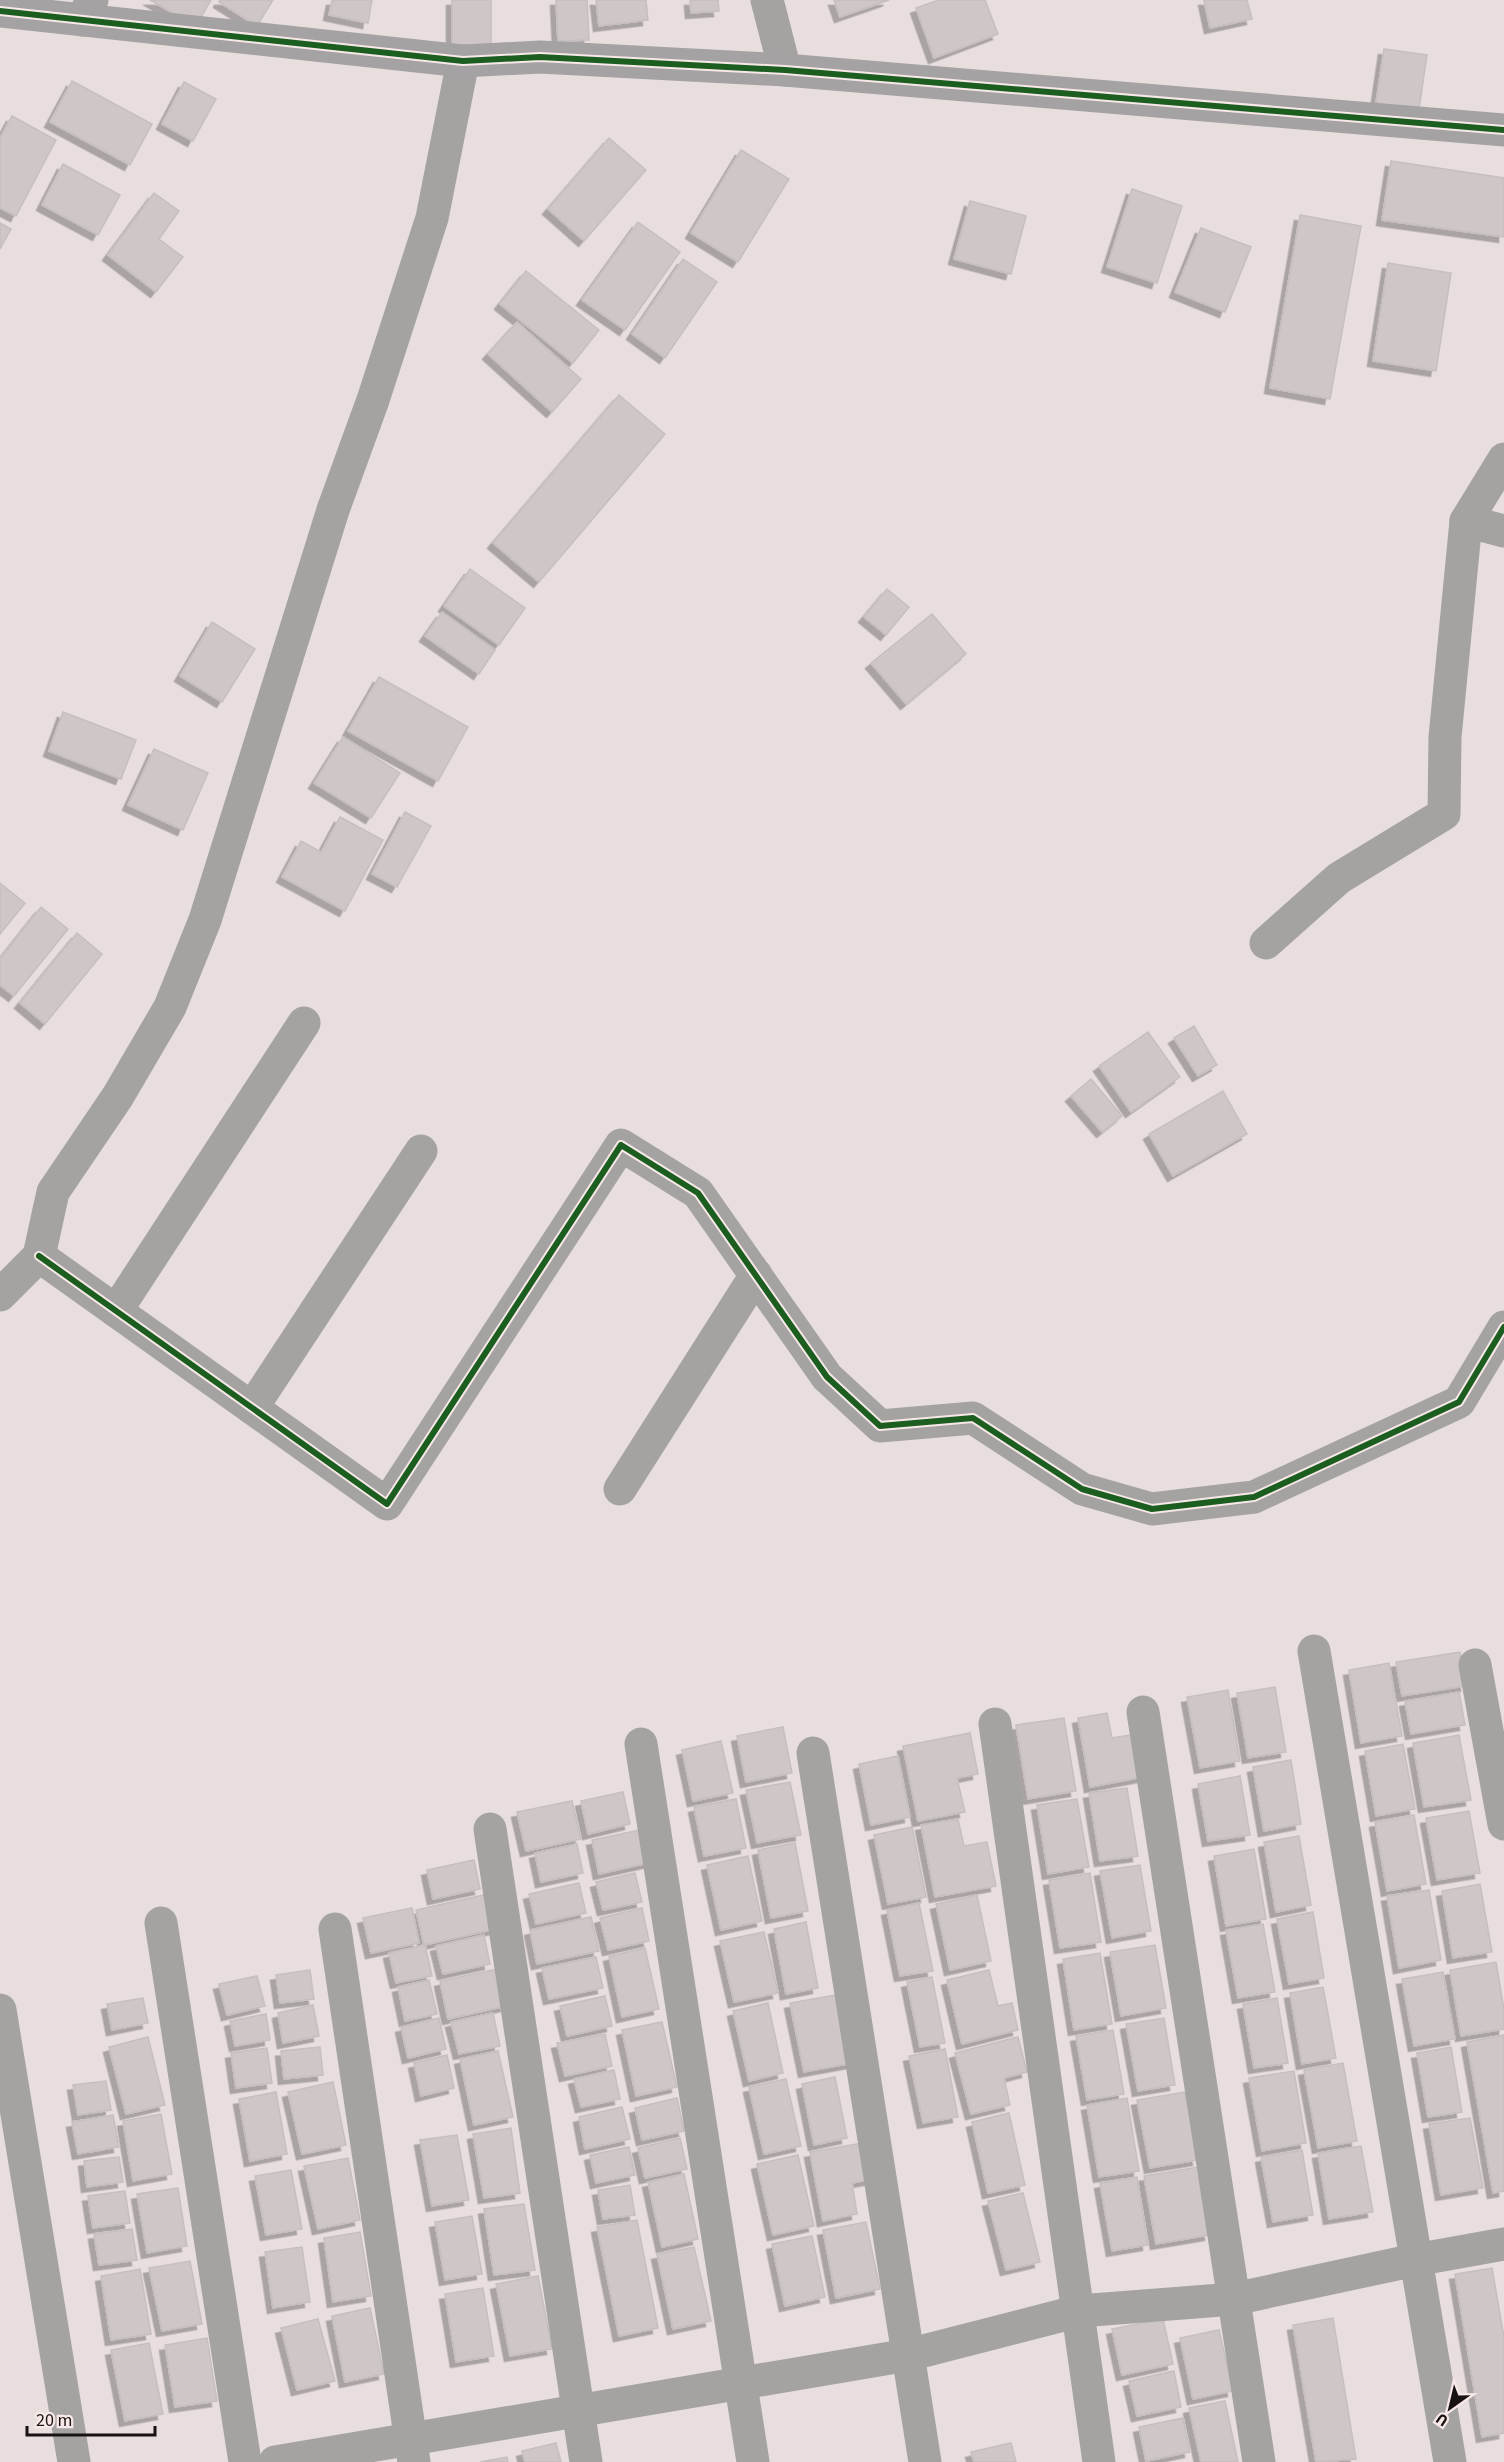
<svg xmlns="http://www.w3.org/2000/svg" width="1504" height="2462" viewBox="0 0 1504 2462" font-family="'Source Sans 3',sans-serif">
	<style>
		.building { fill: #cfc7c7; stroke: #c6bfbf; stroke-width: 1.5; filter: url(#shadow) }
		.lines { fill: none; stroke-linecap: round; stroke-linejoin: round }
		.street { stroke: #a4a3a2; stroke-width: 33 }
		.secondary { stroke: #a4a2a2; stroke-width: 33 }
		.cycleway-casing { stroke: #f8e8e8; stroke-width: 10 }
		.cycleway { stroke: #1b5e20; stroke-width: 6 }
	</style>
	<defs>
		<filter id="shadow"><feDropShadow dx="-5.5" dy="5.5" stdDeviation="0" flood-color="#0004"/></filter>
	</defs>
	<rect width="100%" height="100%" fill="#e8dede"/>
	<g class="building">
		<path d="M150,0H211L196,26Z"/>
		<path d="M220,0H273L257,26L219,2Z"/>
		<path d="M332,0H372L368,23L329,15Z"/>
		<rect x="452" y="0" width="39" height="50"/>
		<path d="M556,0H587L589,40L558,41Z"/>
		<path d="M596,0H646L648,20L599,26Z"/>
		<path d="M690,0H718L719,11L691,13Z"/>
		<path d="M834,0H889L840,17Z"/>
		<path d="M939,0H985L998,34L934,58L916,8Z"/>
		<path d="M1204,0H1247L1252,19L1210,28Z"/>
		<path d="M1384,49L1427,55L1419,109L1376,103Z"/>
		<path d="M72,81L152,124L130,165L50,122Z"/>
		<path d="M184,82L216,99L193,141L162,124Z"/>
		<path d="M12,116L56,140L16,216L0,208V138Z"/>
		<path d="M609,138L646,170L584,241L548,209Z"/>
		<path d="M741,150L789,179L738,262L691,233Z"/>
		<path d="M1391,161L1504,178V237L1382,220Z"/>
		<path d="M63,164L120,195L98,235L42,205Z"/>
		<path d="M1132,189L1182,206L1157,283L1107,267Z"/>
		<path d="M154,193L179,211L159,239L183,257L156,292L108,255Z"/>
		<path d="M970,201L1026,216L1011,274L954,259Z"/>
		<path d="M1300,215L1361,226L1330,399L1270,388Z"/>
		<path d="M638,222L680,252L625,330L582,300Z"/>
		<path d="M0,223L11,229L0,249Z"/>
		<path d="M1201,228L1251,247L1225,312L1175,292Z"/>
		<path d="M683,259L717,282L665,358L632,334Z"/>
		<path d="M1388,263L1451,273L1436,371L1373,361Z"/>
		<path d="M526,271L599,330L573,363L500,304Z"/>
		<path d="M517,322L581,379L552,412L488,354Z"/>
		<path d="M619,395L665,434L539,582L493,543Z"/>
		<path d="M470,569L525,608L499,645L444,606Z"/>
		<path d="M887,589L909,607L886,635L864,617Z"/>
		<path d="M442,612L495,650L479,674L425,636Z"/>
		<path d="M932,614L966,654L906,704L871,663Z"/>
		<path d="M212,622L255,649L222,702L180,676Z"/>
		<path d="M379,677L468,727L438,781L348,731Z"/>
		<path d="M63,712L136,740L121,779L49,751Z"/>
		<path d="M343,737L400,773L371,818L314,783Z"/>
		<path d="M154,749L208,773L183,830L128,805Z"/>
		<path d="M405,812L431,826L397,887L372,874Z"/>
		<path d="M340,817L383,840L345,911L282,877L301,841L321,852Z"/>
		<path d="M0,883L25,903L0,934Z"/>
		<path d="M41,907L68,929L14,996L0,985V959Z"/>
		<path d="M77,933L102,954L45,1024L20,1003Z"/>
		<path d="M1194,1026L1217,1065L1198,1076L1174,1038Z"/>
		<path d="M1148,1032L1180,1077L1131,1112L1099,1066Z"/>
		<path d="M1091,1079L1122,1116L1102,1132L1071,1096Z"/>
		<path d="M1223,1091L1247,1134L1173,1176L1149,1134Z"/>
		<path d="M1460,1652L1466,1686L1402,1696L1396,1662Z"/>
		<path d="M1389,1663L1402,1736L1361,1743L1349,1670Z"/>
		<path d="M1275,1687L1286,1752L1248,1758L1237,1693Z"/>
		<path d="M1228,1690L1240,1761L1200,1768L1187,1697Z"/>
		<path d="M1459,1692L1465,1725L1411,1734L1405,1701Z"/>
		<path d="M1107,1713L1112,1738L1136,1734L1143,1777L1090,1787L1078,1718Z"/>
		<path d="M1064,1718L1076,1791L1028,1799L1016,1725Z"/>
		<path d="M783,1727L792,1773L746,1782L737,1736Z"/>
		<path d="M970,1733L978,1774L957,1778L965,1812L918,1821L903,1746Z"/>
		<path d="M1459,1735L1471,1800L1424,1807L1413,1743Z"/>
		<path d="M721,1741L733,1793L693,1801L682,1750Z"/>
		<path d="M1403,1744L1415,1809L1376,1816L1365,1751Z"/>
		<path d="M898,1756L910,1817L871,1825L859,1764Z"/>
		<path d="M1291,1760L1301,1824L1264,1831L1253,1767Z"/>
		<path d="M1240,1776L1250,1835L1208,1841L1198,1784Z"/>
		<path d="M790,1782L801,1835L757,1843L746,1790Z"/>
		<path d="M1127,1788L1138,1856L1100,1861L1089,1793Z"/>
		<path d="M623,1792L630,1824L588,1834L581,1801Z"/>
		<path d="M736,1799L746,1848L704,1856L694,1807Z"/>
		<path d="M1077,1799L1089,1867L1048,1874L1037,1805Z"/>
		<path d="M572,1801L581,1839L526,1851L517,1812Z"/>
		<path d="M1469,1811L1480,1873L1437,1880L1426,1818Z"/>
		<path d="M1414,1815L1426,1884L1387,1891L1375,1822Z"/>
		<path d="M958,1819L964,1846L987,1842L996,1886L935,1897L921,1825Z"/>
		<path d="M912,1827L926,1897L888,1904L874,1835Z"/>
		<path d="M645,1829L652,1862L599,1874L592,1840Z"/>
		<path d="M1299,1836L1311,1905L1276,1912L1264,1842Z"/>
		<path d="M795,1843L808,1911L771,1918L758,1850Z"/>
		<path d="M577,1844L583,1873L541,1882L535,1853Z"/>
		<path d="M1254,1849L1266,1919L1226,1926L1214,1856Z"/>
		<path d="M748,1856L762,1921L721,1930L707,1865Z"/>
		<path d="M474,1860L480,1889L433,1899L427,1870Z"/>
		<path d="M1140,1865L1151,1931L1112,1938L1100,1871Z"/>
		<path d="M635,1873L642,1902L603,1910L596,1882Z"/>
		<path d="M1090,1873L1101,1942L1060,1948L1049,1880Z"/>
		<path d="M579,1883L586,1913L536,1924L529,1894Z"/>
		<path d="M1480,1884L1492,1952L1453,1958L1442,1891Z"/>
		<path d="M1429,1890L1441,1960L1399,1968L1387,1896Z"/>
		<path d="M488,1894L496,1929L424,1945L416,1910Z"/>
		<path d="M977,1895L991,1961L950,1970L936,1904Z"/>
		<path d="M919,1903L933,1971L900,1976L887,1910Z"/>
		<path d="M412,1908L419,1943L371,1953L363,1918Z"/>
		<path d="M642,1908L649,1941L608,1950L600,1918Z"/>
		<path d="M1313,1912L1324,1978L1289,1984L1277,1919Z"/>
		<path d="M591,1917L599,1951L537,1964L530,1930Z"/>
		<path d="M806,1922L818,1988L786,1994L774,1929Z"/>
		<path d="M1263,1924L1275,1992L1238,1998L1226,1930Z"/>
		<path d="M764,1932L778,1993L734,2002L720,1941Z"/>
		<path d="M484,1935L490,1964L443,1974L436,1946Z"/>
		<path d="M425,1945L432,1976L396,1983L389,1953Z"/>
		<path d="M1155,1945L1166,2008L1121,2016L1110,1952Z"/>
		<path d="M645,1948L659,2009L622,2017L609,1956Z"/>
		<path d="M1100,1953L1112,2024L1074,2030L1063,1959Z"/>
		<path d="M596,1957L603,1988L549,1999L542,1968Z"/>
		<path d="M1496,1962L1504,2009V2029L1461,2036L1450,1970Z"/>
		<path d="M498,1969L506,2006L448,2019L440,1981Z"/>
		<path d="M310,1970L314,1999L280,2003L276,1975Z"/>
		<path d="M989,1970L998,2006L1012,2003L1018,2030L962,2044L947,1980Z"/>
		<path d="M1443,1972L1455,2039L1414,2046L1402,1979Z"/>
		<path d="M257,1976L265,2006L227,2015L219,1984Z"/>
		<path d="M932,1977L945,2043L920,2047L907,1982Z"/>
		<path d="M429,1980L437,2014L405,2021L398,1987Z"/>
		<path d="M1323,1987L1336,2058L1302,2064L1290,1993Z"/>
		<path d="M840,1994L853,2063L804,2072L790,2003Z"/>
		<path d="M605,1996L612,2026L567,2036L560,2006Z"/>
		<path d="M143,1998L148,2023L112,2030L107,2004Z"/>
		<path d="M1277,1998L1288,2063L1254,2068L1243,2004Z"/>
		<path d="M768,2003L783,2073L749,2081L733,2011Z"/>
		<path d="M313,2005L319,2036L283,2043L278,2013Z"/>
		<path d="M493,2013L500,2046L459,2054L451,2022Z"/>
		<path d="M266,2014L270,2040L235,2046L230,2021Z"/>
		<path d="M439,2018L446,2049L408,2058L401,2027Z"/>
		<path d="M1164,2018L1175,2085L1138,2091L1126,2024Z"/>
		<path d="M662,2022L677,2087L636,2096L622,2030Z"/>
		<path d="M1113,2030L1124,2094L1087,2100L1076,2036Z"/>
		<path d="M605,2034L612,2066L565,2076L557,2043Z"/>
		<path d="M1504,2035V2191L1493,2193L1467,2042Z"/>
		<path d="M148,2037L165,2105L126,2114L109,2047Z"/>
		<path d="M1018,2037L1027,2072L1004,2078L1010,2105L971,2114L955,2053Z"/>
		<path d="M320,2047L323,2075L284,2079L281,2051Z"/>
		<path d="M1451,2047L1462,2112L1428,2117L1417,2053Z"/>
		<path d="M267,2048L272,2083L236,2088L231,2053Z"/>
		<path d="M945,2049L958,2117L923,2123L909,2056Z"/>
		<path d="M498,2051L513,2117L474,2125L460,2059Z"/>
		<path d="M447,2055L454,2088L421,2096L414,2063Z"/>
		<path d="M1343,2063L1357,2141L1318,2148L1304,2070Z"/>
		<path d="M614,2070L620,2099L581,2107L574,2079Z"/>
		<path d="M1294,2071L1306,2143L1262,2151L1249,2078Z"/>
		<path d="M835,2077L847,2138L814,2145L802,2084Z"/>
		<path d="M786,2079L801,2146L764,2154L749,2087Z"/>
		<path d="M106,2081L111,2110L78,2115L73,2085Z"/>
		<path d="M333,2082L346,2145L302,2154L288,2092Z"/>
		<path d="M276,2092L287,2154L250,2161L239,2099Z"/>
		<path d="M1185,2092L1198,2160L1150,2168L1137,2100Z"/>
		<path d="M677,2098L684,2131L642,2140L635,2108Z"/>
		<path d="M1127,2098L1139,2171L1099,2177L1087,2105Z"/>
		<path d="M622,2107L630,2139L585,2149L579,2117Z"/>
		<path d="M1009,2113L1025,2185L988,2193L972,2122Z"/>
		<path d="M161,2114L172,2174L133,2181L123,2121Z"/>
		<path d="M113,2115L119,2147L78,2154L72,2122Z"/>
		<path d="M1470,2118L1483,2188L1441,2195L1429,2124Z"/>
		<path d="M511,2128L520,2193L484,2198L473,2134Z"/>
		<path d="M457,2135L469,2200L432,2206L420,2140Z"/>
		<path d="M680,2138L687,2169L645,2178L638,2148Z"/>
		<path d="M868,2142L874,2179L852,2183L857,2214L823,2221L810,2152Z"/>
		<path d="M1361,2146L1373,2212L1329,2219L1318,2153Z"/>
		<path d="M629,2147L635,2175L596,2183L590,2155Z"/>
		<path d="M1302,2150L1313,2215L1273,2222L1261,2157Z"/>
		<path d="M798,2155L814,2226L773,2235L757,2164Z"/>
		<path d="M119,2157L123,2182L87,2187L84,2161Z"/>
		<path d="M348,2158L360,2220L318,2229L304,2166Z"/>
		<path d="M1198,2167L1210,2235L1156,2244L1144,2176Z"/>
		<path d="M291,2170L302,2229L266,2235L255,2176Z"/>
		<path d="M684,2174L698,2239L662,2247L648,2182Z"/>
		<path d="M1137,2177L1148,2245L1112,2251L1100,2183Z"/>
		<path d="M630,2185L635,2215L603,2219L598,2190Z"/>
		<path d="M178,2188L187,2246L147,2253L137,2194Z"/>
		<path d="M125,2191L130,2223L93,2228L88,2196Z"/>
		<path d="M1023,2193L1040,2262L1006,2270L988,2201Z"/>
		<path d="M524,2204L535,2270L494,2275L484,2209Z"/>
		<path d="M472,2216L482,2274L445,2280L435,2222Z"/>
		<path d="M637,2220L658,2328L619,2336L597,2227Z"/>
		<path d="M866,2222L880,2289L836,2298L823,2230Z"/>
		<path d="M132,2229L137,2260L99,2265L94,2234Z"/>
		<path d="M360,2232L371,2296L333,2302L324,2238Z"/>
		<path d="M812,2236L825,2297L785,2306L772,2244Z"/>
		<path d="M302,2247L310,2302L273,2308L265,2252Z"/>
		<path d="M694,2247L711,2321L673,2329L657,2254Z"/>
		<path d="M190,2261L202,2324L162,2331L149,2268Z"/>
		<path d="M1492,2268L1504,2337V2433L1482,2437L1455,2274Z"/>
		<path d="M140,2269L151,2334L111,2340L101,2276Z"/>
		<path d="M538,2276L552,2349L510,2356L496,2284Z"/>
		<path d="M483,2288L494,2356L456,2362L445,2294Z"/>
		<path d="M370,2308L384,2374L345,2382L332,2316Z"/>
		<path d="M1333,2318L1356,2459L1316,2462L1293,2325Z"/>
		<path d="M318,2319L335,2381L297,2390L281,2328Z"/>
		<path d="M1163,2319L1173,2364L1122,2375L1112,2329Z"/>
		<path d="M1219,2330L1233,2391L1193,2399L1180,2338Z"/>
		<path d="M207,2338L217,2401L175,2407L165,2345Z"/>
		<path d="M149,2343L163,2414L125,2421L111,2350Z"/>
		<path d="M1174,2371L1181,2407L1137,2416L1129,2381Z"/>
		<path d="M1225,2401L1238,2462H1201L1189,2408Z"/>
		<path d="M1183,2418L1190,2452L1146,2461L1139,2427Z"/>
		<path d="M556,2443L561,2462H525L522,2451Z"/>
		<path d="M1011,2443L1016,2462H974L971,2452Z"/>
		<path d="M507,2457L508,2462H480Z"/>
	</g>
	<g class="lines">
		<g class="street">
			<path d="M767,0L785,70"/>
			<path d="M82,20L92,0"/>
			<path d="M1466,521L1504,531"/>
			<path d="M1266,943L1339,878L1444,814L1445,737L1466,521L1504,459"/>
			<path d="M39,1256L387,1504L621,1145L698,1193L827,1377L880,1426L973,1418L1082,1489L1152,1509L1254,1497L1459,1402L1504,1327"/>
			<path d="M0,1295L39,1256L53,1192L118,1096L170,1007L205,920L333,510L373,400L432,218L463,61"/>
			<path d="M116,1311L304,1023"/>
			<path d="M252,1408L421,1151"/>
			<path d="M620,1489L756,1275"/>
			<path d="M1314,1651L1450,2462"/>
			<path d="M1475,1665L1504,1824"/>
			<path d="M1143,1712L1259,2462"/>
			<path d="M995,1724L1099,2462"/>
			<path d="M641,1744L753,2462"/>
			<path d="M813,1753L925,2462"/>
			<path d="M490,1829L586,2462"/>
			<path d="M161,1923L245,2462"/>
			<path d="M335,1929L414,2462"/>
			<path d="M0,2010L74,2462"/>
			<path d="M275,2462L908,2355L1079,2311L1234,2299L1415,2260L1504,2244"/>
		</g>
		<path class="secondary" d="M0,11L463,61L540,57L785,70L1504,130"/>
		<g class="cycleway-casing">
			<g id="cycleway">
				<path d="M0,11L463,61L540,57L785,70L1504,130"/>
				<path d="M39,1256L387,1504L621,1145L698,1193L827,1377L880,1426L973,1418L1082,1489L1152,1509L1254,1497L1459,1402L1504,1327"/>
			</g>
		</g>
		<use href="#cycleway" class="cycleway"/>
	</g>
	<g transform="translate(1450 2408) rotate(214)" stroke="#f8e8e8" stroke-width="4.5" paint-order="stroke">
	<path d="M0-4.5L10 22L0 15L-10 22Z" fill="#181212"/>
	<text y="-9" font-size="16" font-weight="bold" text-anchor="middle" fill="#181212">U</text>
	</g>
	<path d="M27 2426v9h128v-9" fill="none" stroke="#181212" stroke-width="3"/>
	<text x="36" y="2426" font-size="18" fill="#181212" stroke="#f8e8e8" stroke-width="4.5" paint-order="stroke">20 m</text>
</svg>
